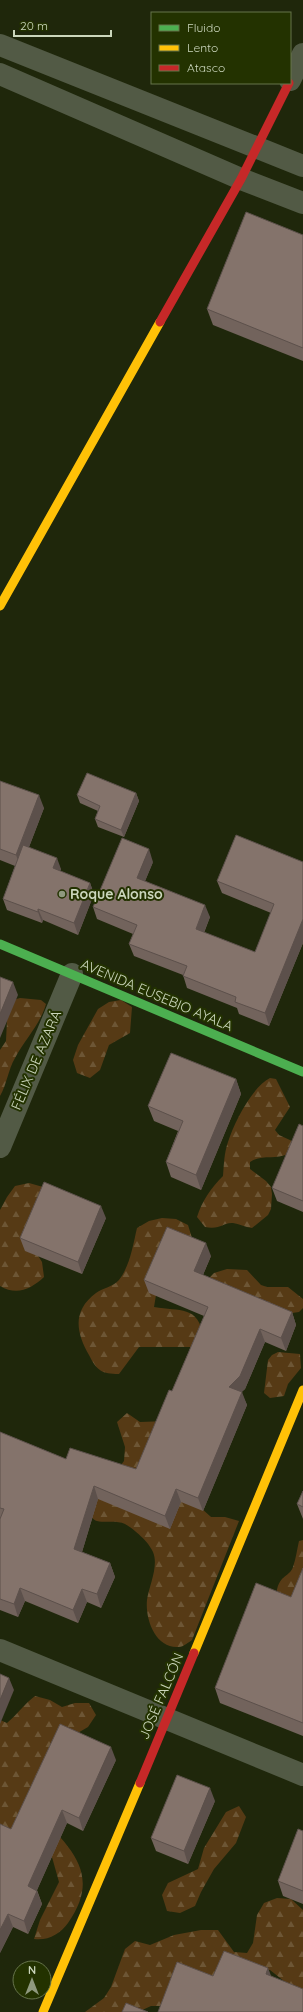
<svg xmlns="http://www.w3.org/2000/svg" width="303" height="2012" viewBox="0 0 303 2012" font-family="Quicksand,sans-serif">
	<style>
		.forest { fill: url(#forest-firs) }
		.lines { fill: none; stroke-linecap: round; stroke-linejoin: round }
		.street { stroke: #525a45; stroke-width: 22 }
		.fast { stroke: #4caf50; stroke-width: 9 }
		.slow { stroke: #ffc107; stroke-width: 9 }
		.jam { stroke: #c62828; stroke-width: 9 }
		.wall { fill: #72635c }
		.shaded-wall { fill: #5c504b }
		.building { fill: #84736b; stroke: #5c504b }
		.poi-dot { fill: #8f997e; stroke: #233200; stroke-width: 1.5 }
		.labels { text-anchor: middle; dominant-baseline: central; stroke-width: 4; stroke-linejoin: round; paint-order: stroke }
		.poi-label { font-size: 14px; font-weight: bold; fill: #cbd6bc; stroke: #233200; text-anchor: start }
		.street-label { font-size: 14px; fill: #cbd6bc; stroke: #233200 }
	</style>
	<defs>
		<pattern id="forest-firs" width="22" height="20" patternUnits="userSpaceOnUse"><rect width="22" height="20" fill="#563a15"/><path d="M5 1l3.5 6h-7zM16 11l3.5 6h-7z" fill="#6d5635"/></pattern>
	</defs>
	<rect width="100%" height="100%" fill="#1f270b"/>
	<g class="forest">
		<path d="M20,998L41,1000L46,1004C40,1025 25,1039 15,1058C8,1070 7,1084 0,1096V1050L6,1041L7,1020L13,1000Z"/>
		<path d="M121,1000L132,1007L130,1033L109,1045L100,1070L90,1078L77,1073L73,1060L78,1045L98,1009L109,1002Z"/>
		<path d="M270,1078L276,1079L290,1107L275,1130L279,1135L292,1141L288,1154C275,1160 261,1154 250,1162V1169L266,1181L271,1187L272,1194L271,1209L268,1215L252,1228C245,1227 239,1224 233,1223C223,1222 221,1230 205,1227L197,1217C202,1201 211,1188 223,1176C224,1165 224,1153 228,1142C234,1123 252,1087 270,1078Z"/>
		<path d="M29,1183L43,1187L37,1254L42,1262L44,1277C31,1289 17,1296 0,1286V1210L7,1197L15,1186Z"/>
		<path d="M162,1218L176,1219L188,1225L192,1238L156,1295L154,1307C180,1312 198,1304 204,1338L192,1347H139L119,1374C102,1374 97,1371 89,1355C76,1332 72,1311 96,1293C103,1288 113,1287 119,1280C130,1266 133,1245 137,1228L149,1221Z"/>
		<path d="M227,1269L247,1270L261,1285L267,1287H288L303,1299V1308L299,1312L278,1315L209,1278L214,1273Z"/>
		<path d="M278,1352L300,1354L301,1368L288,1384L284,1396L270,1398L264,1393L268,1360L272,1355Z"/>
		<path d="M127,1413L140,1422L168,1421L217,1446L227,1456L214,1459L185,1502L201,1508L211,1517H225L239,1521L192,1640C189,1642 183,1647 179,1647C156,1649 145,1620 147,1600C149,1586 159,1566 153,1552C149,1542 134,1529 125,1524C117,1520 106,1523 97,1521C93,1520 89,1514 86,1511L124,1461L125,1447L117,1422Z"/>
		<path d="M303,1540V1606L276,1596C278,1574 289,1578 293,1567C296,1558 297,1550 299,1541Z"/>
		<path d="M35,1696L50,1700L62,1707L75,1703H89L96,1715L88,1727L76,1734L36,1811C69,1847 103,1873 68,1923C60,1934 48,1941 34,1939L40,1920L59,1882L50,1850L19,1837L0,1827V1720L7,1723C17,1715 24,1704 35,1696Z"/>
		<path d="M239,1806L246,1817L236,1843L214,1869L201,1892L195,1906L180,1913L167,1911L162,1895L168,1883L198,1869L204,1848L226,1812Z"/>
		<path d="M277,1898L291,1899L303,1910V1991L294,1989L270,1970L256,1969L165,2006H151L138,2012H85L104,1998L111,1987L125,1949L135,1941L150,1945L174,1935L201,1930H218L234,1952L247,1953L253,1943L257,1915L264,1903Z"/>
	</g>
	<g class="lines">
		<g class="street">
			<path d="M0,45L303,166"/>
			<path d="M0,74L241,179L303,203"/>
			<path d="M290,80L303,54"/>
			<path d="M0,1147L72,974"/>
			<path d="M0,1650L303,1775"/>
		</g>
		<path class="fast" d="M0,944L303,1072"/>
		<g class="slow">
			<path d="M0,606L160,322"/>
			<path d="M194,1653L303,1390"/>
			<path d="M43,2012L140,1783"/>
		</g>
		<g class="jam">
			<path d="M160,322L241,179L289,83"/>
			<path d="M140,1783L194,1653"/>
		</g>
	</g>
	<g class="wall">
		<path d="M303,235V361L213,325L207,309Z"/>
		<path d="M0,781L44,808L29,847L61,869L60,871L90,883L94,894L78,935L43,920L42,923L7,910L3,899L15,866L0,860Z"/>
		<path d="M136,793L139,801L124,837L98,827L95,819L98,811L80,803L77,795Z"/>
		<path d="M153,862L145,881L210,917L204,933L255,952L271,913L222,893L217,881L303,862V943L269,1026L239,1014L237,1008L187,988L183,975L134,956L129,944L133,934L97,919L93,907Z"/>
		<path d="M236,1079L241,1094L201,1190L171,1177L166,1162L178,1131L154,1121L148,1106Z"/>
		<path d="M303,1126V1212L277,1201L272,1188Z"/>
		<path d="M106,1218L82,1274L25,1251L20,1238Z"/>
		<path d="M211,1256L203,1275L292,1312L296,1325L286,1351L265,1342L245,1389L241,1392L247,1405L203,1511L181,1502L170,1529L98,1499L82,1552L110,1563L115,1577L101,1608L87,1602L78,1623L25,1601L18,1617L0,1610V1432L66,1459L136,1469L172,1391L204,1316L149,1293L144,1280Z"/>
		<path d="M303,1491V1519L297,1504Z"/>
		<path d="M303,1568V1736L220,1703L215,1688L291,1597Z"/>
		<path d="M116,1760L83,1831L67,1823L37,1890L42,1904L28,1934L13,1927L0,1953L11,1829Z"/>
		<path d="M215,1801L188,1864L156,1851L151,1838Z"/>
		<path d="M303,1831V1904L283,1896L278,1881Z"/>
	</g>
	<g class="shaded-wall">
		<path d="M136,793L139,801L124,837L121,830Z"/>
		<path d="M39,795L44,808L21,868L16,855Z"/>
		<path d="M149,849L153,862L141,891L137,878Z"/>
		<path d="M57,858L61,869L57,879L53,868Z"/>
		<path d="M90,883L94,894L78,935L74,923Z"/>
		<path d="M205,905L210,917L200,942L196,929Z"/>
		<path d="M38,909L43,920L42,923L38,912Z"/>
		<path d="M303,919V943L269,1026L265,1013Z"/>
		<path d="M13,982L18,995L0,1038V1014Z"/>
		<path d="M236,1079L241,1094L201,1190L196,1175Z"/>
		<path d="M101,1206L106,1218L82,1274L78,1262Z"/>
		<path d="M206,1243L211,1256L199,1284L194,1271Z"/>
		<path d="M292,1312L296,1325L286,1351L281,1338Z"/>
		<path d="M260,1329L265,1342L245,1389L234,1400L229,1387Z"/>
		<path d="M242,1392L247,1405L203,1511L198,1498Z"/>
		<path d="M94,1486L98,1499L79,1562L74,1549Z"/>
		<path d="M176,1489L181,1502L170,1529L165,1516Z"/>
		<path d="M110,1563L115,1577L101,1608L97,1594Z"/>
		<path d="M20,1588L25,1601L18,1617L14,1604Z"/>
		<path d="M82,1589L87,1602L78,1623L73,1610Z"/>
		<path d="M9,1678L14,1690L0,1724V1700Z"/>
		<path d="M111,1747L116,1760L83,1831L79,1818Z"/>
		<path d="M210,1788L215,1801L188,1864L184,1851Z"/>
		<path d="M62,1810L67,1823L33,1899L28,1886Z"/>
		<path d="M37,1891L42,1904L28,1934L24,1921Z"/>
		<path d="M8,1914L13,1927L0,1953V1930Z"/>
		<path d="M268,1968L274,1983L266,1974Z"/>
	</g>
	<g class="building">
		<path d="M246,212L303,235V348L207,309Z"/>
		<path d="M87,773L136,793L121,830L95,819L100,806L77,795Z"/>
		<path d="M0,781L39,795L16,855L0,849Z"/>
		<path d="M236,835L303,862V919L265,1013L235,1002L236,997L183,976L187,966L129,944L137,925L93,907L122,838L149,849L137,878L205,905L196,929L255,952L274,904L217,881Z"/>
		<path d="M23,845L57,858L53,868L90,883L74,923L38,909V912L3,899Z"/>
		<path d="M0,977L13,982L0,1014Z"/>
		<path d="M171,1053L236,1079L196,1175L166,1162L183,1121L148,1106Z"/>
		<path d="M299,1124L303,1126V1201L272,1188Z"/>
		<path d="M44,1182L101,1206L78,1262L20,1238Z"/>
		<path d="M167,1227L206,1243L194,1271L292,1312L281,1338L260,1329L240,1376L229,1387L242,1392L198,1498L176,1489L165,1516L94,1486L74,1549L110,1563L97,1594L82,1589L73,1610L20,1588L14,1604L0,1599V1519L4,1509L0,1508V1432L66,1459L70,1448L136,1469L169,1390L172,1391L208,1307L144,1280Z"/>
		<path d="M303,1491V1507L297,1504Z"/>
		<path d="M303,1568V1723L215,1688L256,1583L291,1597Z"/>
		<path d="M0,1674L9,1678L0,1700Z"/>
		<path d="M60,1724L111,1747L79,1818L62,1810L28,1886L37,1891L24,1921L8,1914L0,1930V1824L11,1829Z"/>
		<path d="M177,1775L210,1788L184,1851L151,1838Z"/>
		<path d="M298,1829L303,1831V1891L278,1881Z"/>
		<path d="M224,1951L268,1968L266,1974L303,1989V2012H158L177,1962L213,1976Z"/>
		<path d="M126,2003L148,2012H122Z"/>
	</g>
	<circle class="poi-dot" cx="62" cy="894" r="4"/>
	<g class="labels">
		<g class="poi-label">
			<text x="70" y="894">Roque Alonso</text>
		</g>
		<g class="street-label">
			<text transform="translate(157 995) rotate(23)">AVENIDA EUSEBIO AYALA</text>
			<text transform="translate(36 1060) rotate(-67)">FÉLIX DE AZARÁ</text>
			<text transform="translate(161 1696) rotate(-67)">JOSÉ FALCÓN</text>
		</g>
	</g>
	<rect x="151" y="12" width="140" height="72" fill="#233200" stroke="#66744b"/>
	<rect x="159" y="25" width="20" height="6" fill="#4caf50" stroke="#66744b"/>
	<text x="187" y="32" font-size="12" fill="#cbd6bc">Fluido</text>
	<rect x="159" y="45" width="20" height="6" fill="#ffc107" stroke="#66744b"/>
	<text x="187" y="52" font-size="12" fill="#cbd6bc">Lento</text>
	<rect x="159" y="65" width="20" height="6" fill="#c62828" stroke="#66744b"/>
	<text x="187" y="72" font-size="12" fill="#cbd6bc">Atasco</text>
	<g transform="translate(32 1980)"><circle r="19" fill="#233200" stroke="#66744b"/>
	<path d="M0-3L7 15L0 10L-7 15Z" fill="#8f997e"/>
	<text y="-6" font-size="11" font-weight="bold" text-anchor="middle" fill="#cbd6bc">N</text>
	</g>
	<path d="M14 30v6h97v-6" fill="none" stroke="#cbd6bc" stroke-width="2"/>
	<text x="20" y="30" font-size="12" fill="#cbd6bc" stroke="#233200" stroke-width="3" paint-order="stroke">20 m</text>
</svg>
